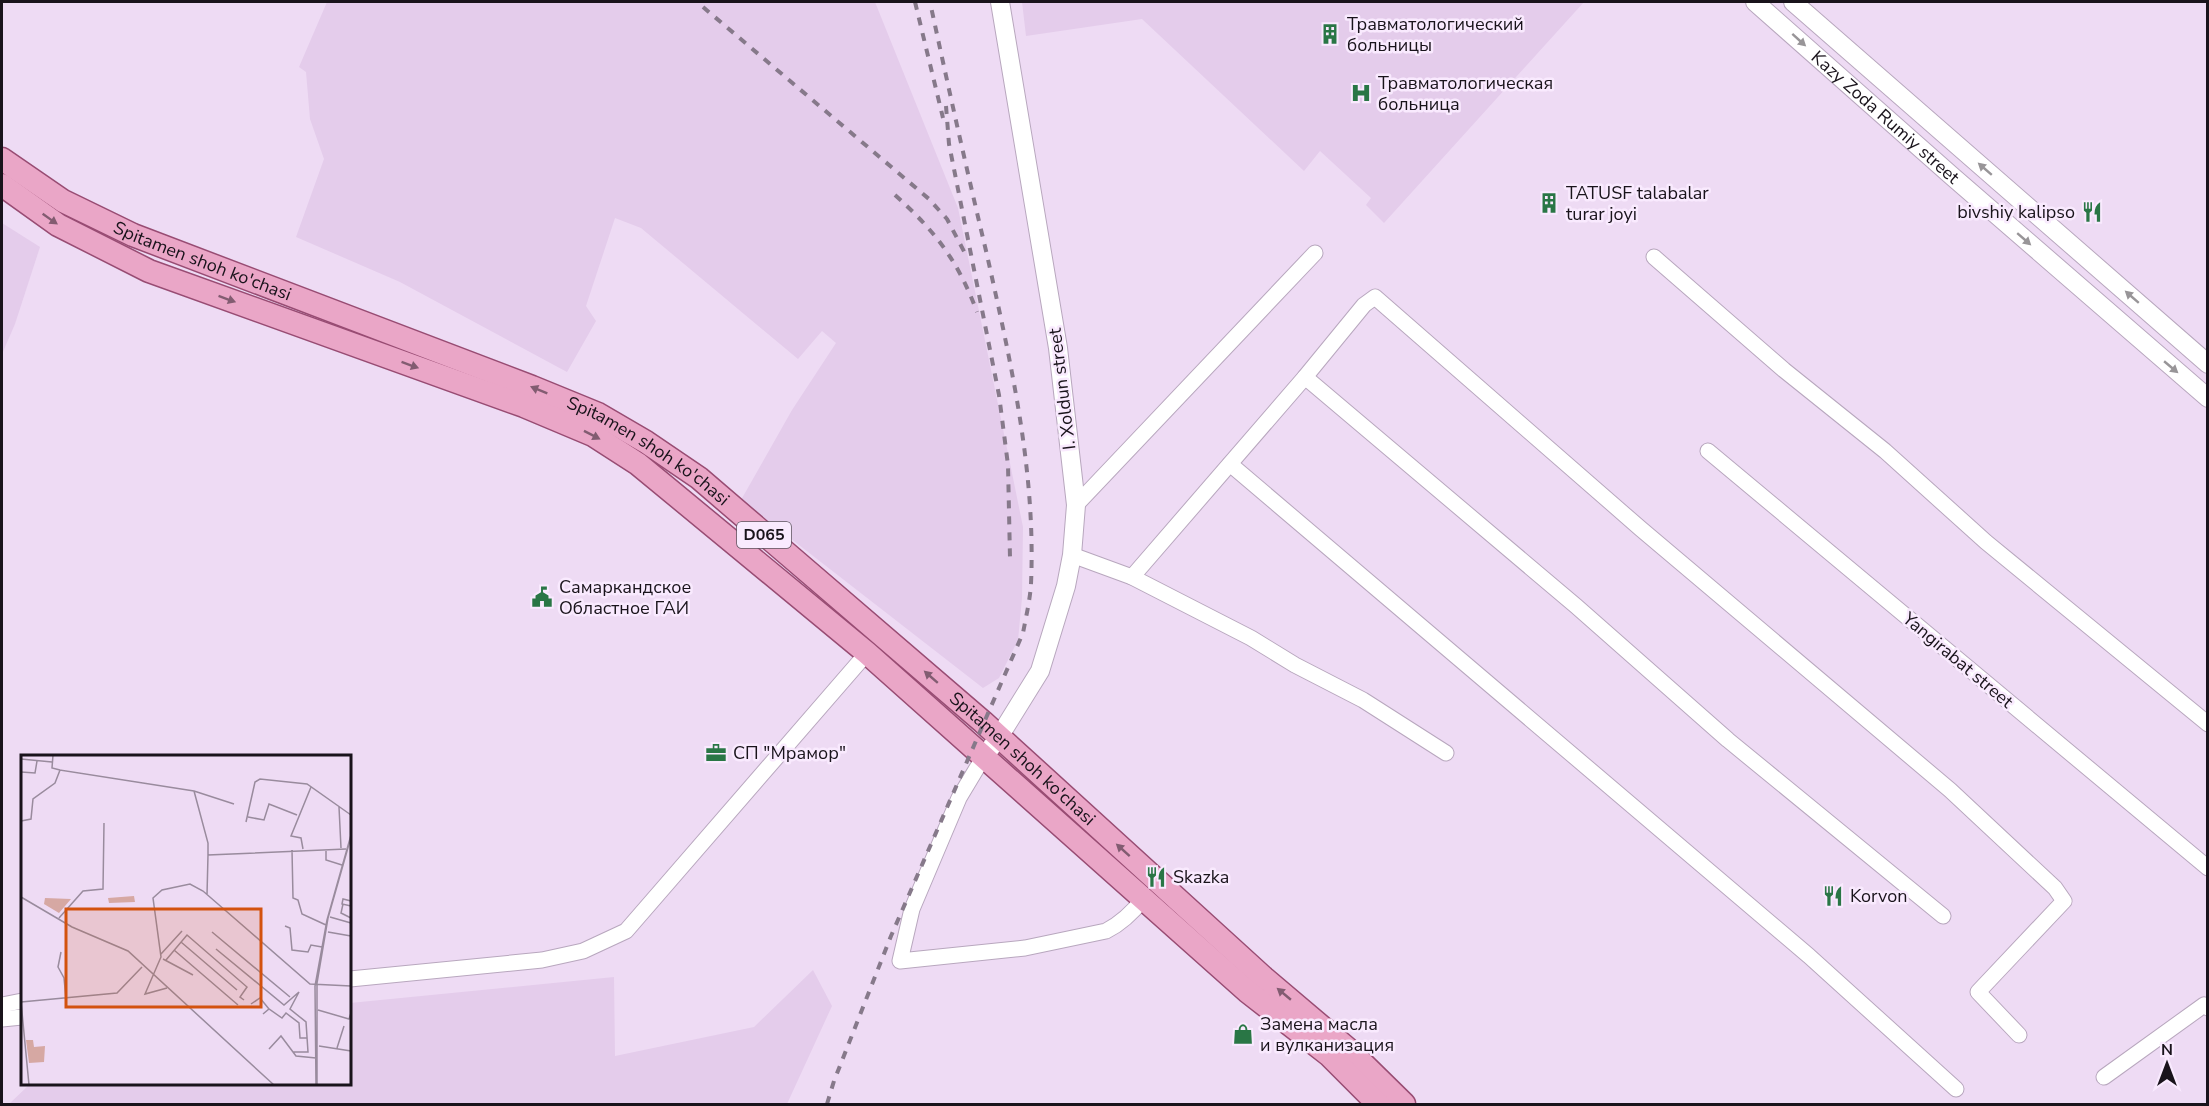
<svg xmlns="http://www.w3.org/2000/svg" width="2209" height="1106" viewBox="0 0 2209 1106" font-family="'Nunito Sans',sans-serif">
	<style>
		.built { fill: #e4cceb }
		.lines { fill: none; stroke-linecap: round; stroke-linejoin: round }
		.minor-casing { stroke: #b8a7be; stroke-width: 17 }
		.tertiary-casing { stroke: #b8a7be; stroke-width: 20 }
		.primary-casing { stroke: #984c73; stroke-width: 25 }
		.minor { stroke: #fff; stroke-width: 15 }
		.tertiary { stroke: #fff; stroke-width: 18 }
		.primary { stroke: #eaa6c7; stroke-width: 22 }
		.rail { stroke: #86798a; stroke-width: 4; stroke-dasharray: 8 8; stroke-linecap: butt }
		.oneway { fill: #989598 }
		.oneway2 { fill: #825c71 }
		.labels { text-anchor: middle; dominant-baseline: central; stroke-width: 5; stroke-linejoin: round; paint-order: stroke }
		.shield { fill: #f9eafe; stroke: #5c545f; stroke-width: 1.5 }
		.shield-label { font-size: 16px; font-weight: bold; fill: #19131b }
		.poi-label { font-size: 18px; fill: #19131b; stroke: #f9eafe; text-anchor: start }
		.street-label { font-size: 18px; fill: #19131b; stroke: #f9eafe }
		.inset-road { fill: none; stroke: #998b9d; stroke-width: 1.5 }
		.view { fill: #d3520e; fill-opacity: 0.15; stroke: #d3520e; stroke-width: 3 }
		.inset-edge { fill: none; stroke: #19131b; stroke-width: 3 }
	</style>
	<rect width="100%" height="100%" fill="#eedbf4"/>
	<g class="built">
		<path d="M327,2H875L958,208L1023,527L1022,598L1018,640L999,678L983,688L741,500L792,410L836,343L822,331L798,359L641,228L615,218L586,306L596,321L567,372L400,282L296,237L324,159L310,119L306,72L299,67Z"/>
		<path d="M1022,2H1584L1384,223L1366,205L1371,198L1320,151L1304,171L1142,19L1026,36Z"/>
		<path d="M2,223L40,247L15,324L2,354Z"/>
		<path d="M813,970L832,1006L787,1104H9L30,1084H350V1003L614,977L615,1056L754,1027Z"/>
	</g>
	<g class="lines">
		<g class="minor-casing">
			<g id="minor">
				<path d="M1654,257L1784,370L1885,451L1986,542L2208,724"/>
				<path d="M1305,377L1576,606L1728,740L1943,916"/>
				<path d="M1708,451L2208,868"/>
				<path d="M1230,464L1809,956L1956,1089"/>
				<path d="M1076,505L1315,253"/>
				<path d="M1072,555L1132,577L1251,638L1295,665L1363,700L1446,753"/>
				<path d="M1132,577L1305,377L1364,305L1375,297L1641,529L1950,790L2055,888L2064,901L1978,992L2019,1035"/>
				<path d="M983,758L959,798L912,909L900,961L1025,948L1106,931C1122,923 1133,912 1144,898"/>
				<path d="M350,979L542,960L583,951L626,931L867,653"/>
				<path d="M2,1005L22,1001"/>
				<path d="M2,1019L22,1017"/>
				<path d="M2104,1077L2204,1005L2208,1008"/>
			</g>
		</g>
		<g class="tertiary-casing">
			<g id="tertiary">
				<path id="s1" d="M1755,2L1953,177L2208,398"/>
				<path d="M1793,2L2208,364"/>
				<path d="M983,758L999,737L1040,671L1066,586L1072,555L1076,505L1058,348L1000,2"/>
			</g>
		</g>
		<g class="primary-casing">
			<g id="primary">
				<path id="s2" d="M2,159L63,201L133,235L532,387L598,414L646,442L699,478L983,722L1264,978L1349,1050L1404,1104"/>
				<path d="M2,185L58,225L149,271L524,406L593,435L638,464L867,653L1248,992L1329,1055L1378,1104"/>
			</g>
		</g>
		<use href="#minor" class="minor"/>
		<use href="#tertiary" class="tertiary"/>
		<use href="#primary" class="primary"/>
		<g class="rail">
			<path d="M915,2L943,118"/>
			<path d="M703,7L929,199L947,219L967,257"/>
			<path d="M946,106L949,144L999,395L1008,465L1010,558"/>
			<path d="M895,195C936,232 958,261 977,312"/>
			<path d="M827,1104L834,1081L891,936L1023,633C1026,617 1030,600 1031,584C1036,472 1011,363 987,255C967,171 948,86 930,2"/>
		</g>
	</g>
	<defs><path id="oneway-solid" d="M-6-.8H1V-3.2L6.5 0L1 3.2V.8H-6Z" transform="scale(1.5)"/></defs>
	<g class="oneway">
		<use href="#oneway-solid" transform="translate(1799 40) rotate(42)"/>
		<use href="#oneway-solid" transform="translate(1985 169) rotate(-139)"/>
		<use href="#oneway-solid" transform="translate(2024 239) rotate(41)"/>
		<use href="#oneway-solid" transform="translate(2132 297) rotate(-139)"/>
		<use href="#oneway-solid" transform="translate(2171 367) rotate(40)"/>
	</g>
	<g class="oneway2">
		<use href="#oneway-solid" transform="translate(50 219) rotate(35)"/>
		<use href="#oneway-solid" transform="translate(227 299) rotate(20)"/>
		<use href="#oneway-solid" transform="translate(410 365) rotate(20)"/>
		<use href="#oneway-solid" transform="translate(539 390) rotate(-158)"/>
		<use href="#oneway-solid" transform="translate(592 435) rotate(27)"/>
		<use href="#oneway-solid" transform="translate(931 677) rotate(-139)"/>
		<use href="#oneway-solid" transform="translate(1123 850) rotate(-138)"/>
		<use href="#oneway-solid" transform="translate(1284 994) rotate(-140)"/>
	</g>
	<defs>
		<g id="building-bare" transform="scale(1.62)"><path d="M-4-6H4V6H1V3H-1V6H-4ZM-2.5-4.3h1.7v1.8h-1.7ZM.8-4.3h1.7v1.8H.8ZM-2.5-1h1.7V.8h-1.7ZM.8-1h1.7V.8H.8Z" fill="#297645" stroke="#f9eafe" stroke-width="2.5" paint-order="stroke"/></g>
		<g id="hospital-bare" transform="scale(1.62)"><path d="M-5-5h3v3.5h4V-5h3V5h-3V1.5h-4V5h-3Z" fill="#297645" stroke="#f9eafe" stroke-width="2.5" paint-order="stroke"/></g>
		<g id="restaurant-bare" transform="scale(1.62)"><path d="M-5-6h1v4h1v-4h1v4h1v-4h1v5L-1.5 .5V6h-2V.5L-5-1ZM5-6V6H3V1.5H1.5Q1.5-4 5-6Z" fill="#297645" stroke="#f9eafe" stroke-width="2.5" paint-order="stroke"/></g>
		<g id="civic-bare" transform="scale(1.62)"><path d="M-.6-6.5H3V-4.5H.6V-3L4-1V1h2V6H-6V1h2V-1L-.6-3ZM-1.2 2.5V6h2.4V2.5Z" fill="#297645" stroke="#f9eafe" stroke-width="2.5" paint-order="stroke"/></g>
		<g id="office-bare" transform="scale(1.62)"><path d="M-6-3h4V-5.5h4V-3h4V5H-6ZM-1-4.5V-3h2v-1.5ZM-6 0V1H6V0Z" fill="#297645" stroke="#f9eafe" stroke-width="2.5" paint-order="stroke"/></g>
		<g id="shop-bare" transform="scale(1.62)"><path d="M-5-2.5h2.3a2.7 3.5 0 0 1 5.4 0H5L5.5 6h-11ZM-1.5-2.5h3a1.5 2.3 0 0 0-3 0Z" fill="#297645" stroke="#f9eafe" stroke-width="2.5" paint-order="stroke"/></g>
	</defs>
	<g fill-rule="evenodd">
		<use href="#building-bare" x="1330" y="34"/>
		<use href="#hospital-bare" x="1361" y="93"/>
		<use href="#building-bare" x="1549" y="203"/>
		<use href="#restaurant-bare" x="2092" y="212"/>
		<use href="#civic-bare" x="542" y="597"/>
		<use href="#office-bare" x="716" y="753"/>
		<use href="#restaurant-bare" x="1156" y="877"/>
		<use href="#restaurant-bare" x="1833" y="896"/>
		<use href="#shop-bare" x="1243" y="1034"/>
	</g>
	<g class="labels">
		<rect class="shield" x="737" y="522" width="54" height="26" rx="4.5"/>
		<g class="shield-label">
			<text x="764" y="535">D065</text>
		</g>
		<g class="poi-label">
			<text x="1347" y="24">Травматологический<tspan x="1347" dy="21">больницы</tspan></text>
			<text x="1378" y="83">Травматологическая<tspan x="1378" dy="21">больница</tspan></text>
			<text x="1566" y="193">TATUSF talabalar<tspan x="1566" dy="21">turar joyi</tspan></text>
			<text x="2075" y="212" text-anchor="end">bivshiy kalipso</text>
			<text x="559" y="587">Самаркандское<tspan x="559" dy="21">Областное ГАИ</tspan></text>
			<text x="733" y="753">СП "Мрамор"</text>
			<text x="1173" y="877">Skazka</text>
			<text x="1850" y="896">Korvon</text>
			<text x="1260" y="1024">Замена масла<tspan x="1260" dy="21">и вулканизация</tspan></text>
		</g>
		<g class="street-label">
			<text stroke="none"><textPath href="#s1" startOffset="174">Kazy Zoda Rumiy street</textPath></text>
			<text stroke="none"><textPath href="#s2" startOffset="226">Spitamen shoh ko'chasi</textPath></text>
			<text transform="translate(1062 389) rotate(-97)">I. Xoldun street</text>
			<text stroke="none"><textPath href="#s2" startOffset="712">Spitamen shoh ko'chasi</textPath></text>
			<text transform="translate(1958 660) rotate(40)">Yangirabat street</text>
			<text stroke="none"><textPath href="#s2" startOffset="1198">Spitamen shoh ko'chasi</textPath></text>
		</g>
	</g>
	<g transform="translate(21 755)">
		<rect width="330" height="330" fill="#eedbf4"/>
		<path d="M113,141L114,147L88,148L87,143ZM24,143L50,144L38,158L23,149ZM5,285H12L13,292L24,291L23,307L8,308Z" fill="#d6a8a3"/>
		<path class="inset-road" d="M32,0L31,13L39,15M0,4L31,7M0,17L14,18L16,6M173,36L187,88V100M318,52L320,93M227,62L243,65L248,49L276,60M0,66L10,64L12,44L34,28L39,15L173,36L213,49M225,67L234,27L239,24L286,29L330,60M282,94L280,83L270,81L290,32M271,95L272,143L277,145L281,159L305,170M305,96V105L321,110M186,140L187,100L325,94M0,142L51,172L107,196L253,330M330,146L322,144L321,149L330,151M322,149L320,158L330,163M309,162L330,168M38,163L62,136L82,134L83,68M264,171L269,173L271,195L287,197L290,190L301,192M191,177L269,242M307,177L330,181M160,187L216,235M195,194L263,250L278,237L269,254L285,267L287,297H272M153,195L217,250M40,197L37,212L43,223L45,244M140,199L161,176M142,204L172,220M145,205L166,180L226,232L219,242L223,245M146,233L124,239L140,202L132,143L141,135L169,129L182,136L289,229L330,231M0,247L96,238L121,212M0,247L8,330M230,249L239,243L248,254M297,255L328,264L330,258M242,259L248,254L261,263L265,258L278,268L279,283H286M298,291L330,296M316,293L323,271M248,294L260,281L275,301L295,303M295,330L294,231L306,165L330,80M296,330V228L307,163L330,82"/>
		<path class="view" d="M45,154H240V252H45Z"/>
		<rect width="330" height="330" class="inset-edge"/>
	</g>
	<rect width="2209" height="1106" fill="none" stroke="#19131b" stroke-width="6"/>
	<g transform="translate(2167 1064)" stroke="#f9eafe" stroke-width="4.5" paint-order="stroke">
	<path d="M0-4.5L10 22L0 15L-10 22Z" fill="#19131b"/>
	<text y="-9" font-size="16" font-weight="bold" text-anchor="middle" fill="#19131b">N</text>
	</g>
</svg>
